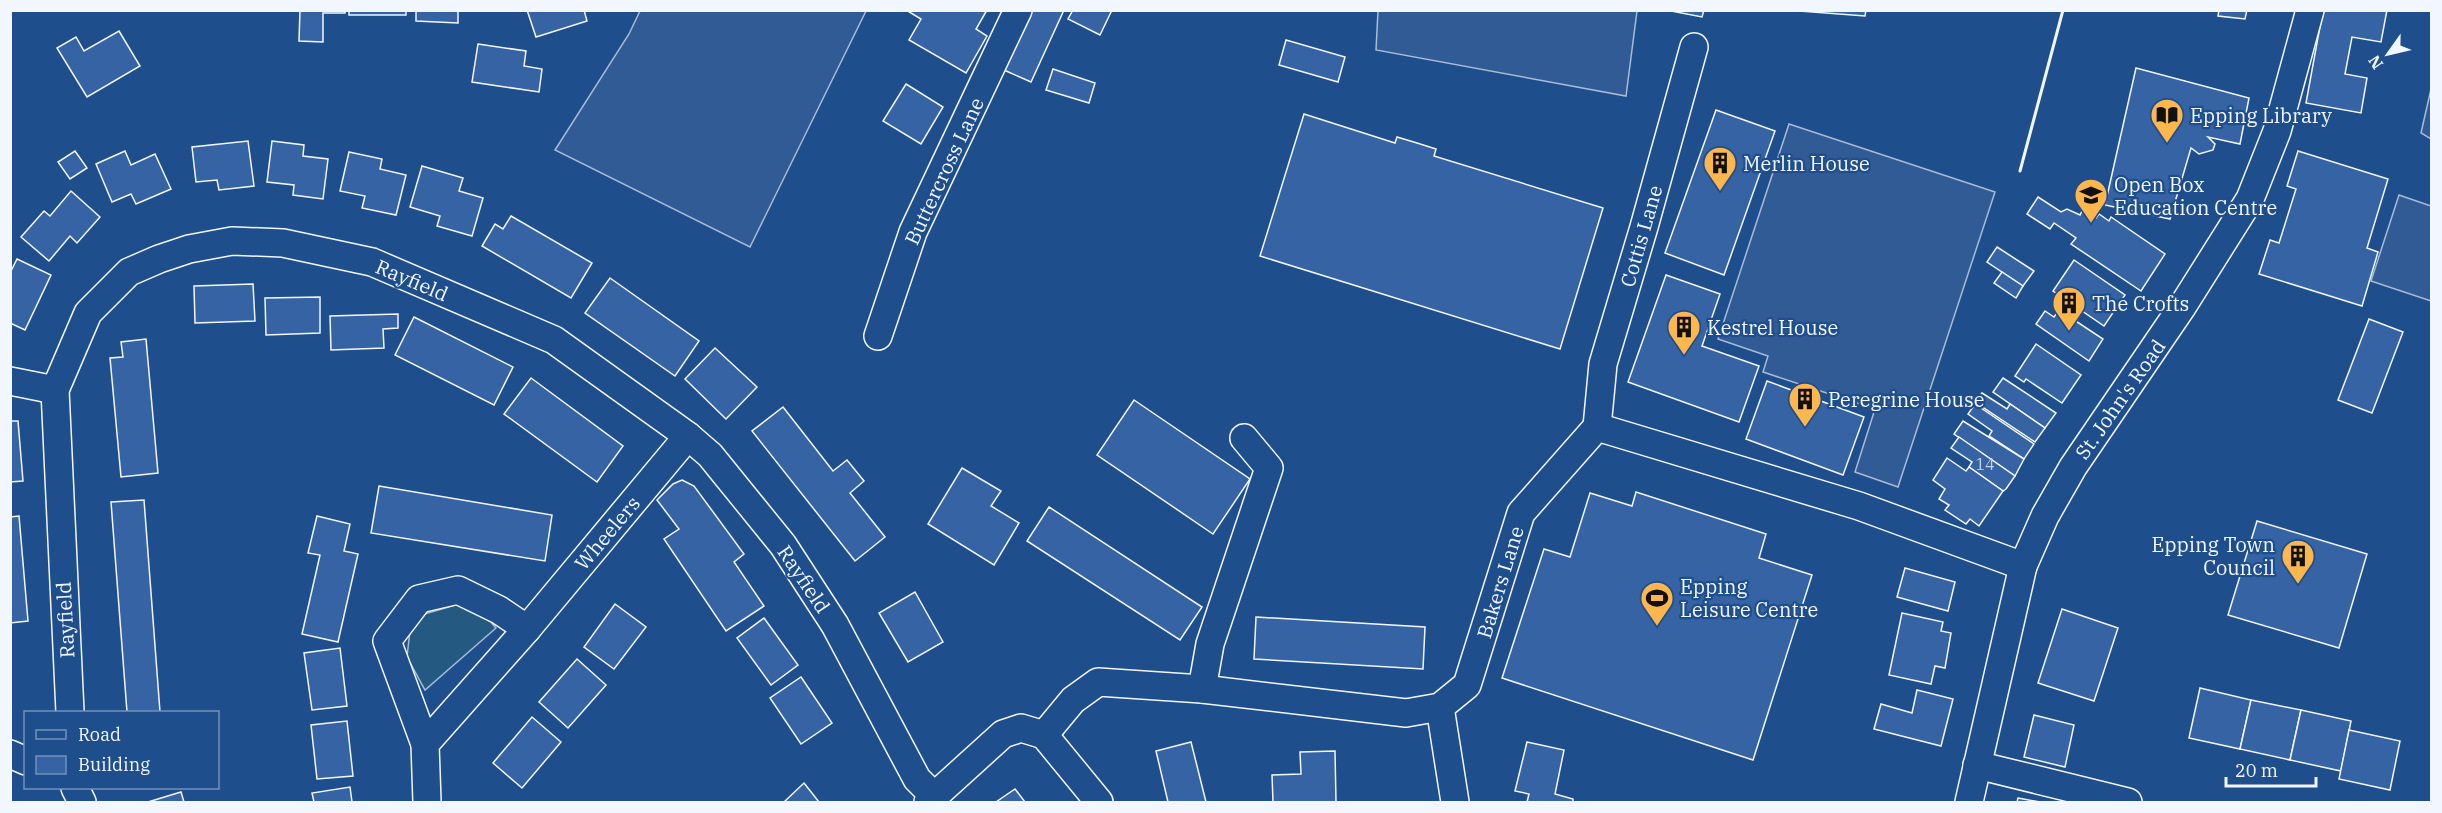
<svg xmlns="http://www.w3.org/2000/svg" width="2442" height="813" viewBox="0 0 2442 813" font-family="'IBM Plex Serif',serif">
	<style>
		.green { fill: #245a82; stroke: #a8bbd7; stroke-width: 1.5 }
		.parking { fill: #305b95; stroke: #a8bbd7; stroke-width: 1.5 }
		.building { fill: #3563a3; stroke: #f2f6ff; stroke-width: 1.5 }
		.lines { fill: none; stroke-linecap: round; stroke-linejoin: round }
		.street-casing { stroke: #f2f6ff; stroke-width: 30 }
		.street { stroke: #1f4e8c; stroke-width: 27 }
		.wall { stroke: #f2f6ff; stroke-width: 3 }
		.labels { text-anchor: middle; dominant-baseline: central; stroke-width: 4.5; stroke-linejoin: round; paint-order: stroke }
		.number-label { font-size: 16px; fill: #c3d1e8 }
		.poi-label { font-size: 20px; fill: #f2f6ff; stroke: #1f4e8c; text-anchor: start }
		.street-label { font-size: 20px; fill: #f2f6ff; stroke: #1f4e8c }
	</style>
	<rect width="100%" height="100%" fill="#1f4e8c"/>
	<path class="green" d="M459,604L480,610L496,628L425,690L407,657L410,630L421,615Z"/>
	<g class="parking">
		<path d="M640,11H866L750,247L555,150L629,34Z"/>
		<path d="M1527,11H1637L1626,96L1376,50L1378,11Z"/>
		<path d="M2431,89L2432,139H2431L2421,133Z"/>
		<path d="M1789,124L1995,192L1898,487L1855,472L1875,409L1763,372L1768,356L1718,339Z"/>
		<path d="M2399,195L2431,206V301L2371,281Z"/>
	</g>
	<g class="building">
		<path d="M300,10H345V13H323V42L299,41Z"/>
		<rect x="349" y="10" width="57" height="5"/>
		<path d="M416,10H458V23L416,21Z"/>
		<path d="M527,10H584L587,21L536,37Z"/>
		<path d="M987,10L976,29L987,36L966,73L909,40L921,19L906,10Z"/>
		<path d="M1032,10H1064L1031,82L1004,70Z"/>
		<path d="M1073,10H1112L1100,35L1068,19Z"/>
		<path d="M1666,10H1704L1702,17Z"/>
		<path d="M1786,10H1866L1865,16Z"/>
		<path d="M2219,10H2247L2245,19L2218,16Z"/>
		<path d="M2323,10H2387L2381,42L2352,37L2345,74L2367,78L2361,113L2306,103Z"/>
		<path d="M119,31L140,66L87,97L57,48L76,37L84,51Z"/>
		<path d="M1286,40L1345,57L1338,82L1279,65Z"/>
		<path d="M478,44L526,51L524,66L542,69L539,92L472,82Z"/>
		<path d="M2136,68L2249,98L2240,144L2208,137L2215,144L2213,150L2199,154L2191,148L2170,219L2105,205Z"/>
		<path d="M1053,69L1095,83L1089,103L1046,90Z"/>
		<path d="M906,84L943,107L921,144L883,121Z"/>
		<path d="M1716,110L1775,131L1724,275L1665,253Z"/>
		<path d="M1304,114L1395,143L1397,137L1417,143L1436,149L1434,156L1603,208L1560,349L1260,256Z"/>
		<path d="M248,141L254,186L219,190L217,180L196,182L192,147Z"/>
		<path d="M272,141L304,145L303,156L328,159L323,199L293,195L294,185L267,182Z"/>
		<path d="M75,151L87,168L70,179L58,162Z"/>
		<path d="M125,151L131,165L155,154L171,189L136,204L131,194L112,202L96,164Z"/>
		<path d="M2298,151L2388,179L2367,248L2378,252L2362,306L2259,274L2270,240L2279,243L2296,189L2287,186Z"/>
		<path d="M349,152L382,159L380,169L406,175L396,215L362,208L365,196L340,191Z"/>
		<path d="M422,166L463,178L459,191L483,198L472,236L437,226L440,216L410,207Z"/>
		<path d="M71,191L100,217L77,243L70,236L49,261L21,237L44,211L50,216Z"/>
		<path d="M2038,197L2061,212L2067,209L2080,215L2083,209L2096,218L2099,214L2109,221L2111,217L2165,254L2141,291L2071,244L2076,238L2054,223L2050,229L2027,214Z"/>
		<path d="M511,216L592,263L571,298L482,246L495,224L503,229Z"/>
		<path d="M1997,247L2034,271L2023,286L1987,262Z"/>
		<path d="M17,259L51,275L25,330L10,323V273Z"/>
		<path d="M2074,260L2125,295L2104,326L2053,291Z"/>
		<path d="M2002,272L2023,286L2016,298L1994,283Z"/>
		<path d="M1666,275L1720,294L1702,346L1759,366L1739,422L1628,382Z"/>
		<path d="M610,278L699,341L675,376L585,313Z"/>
		<path d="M253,284L255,321L195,323L194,286Z"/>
		<path d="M320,297V333L266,335L265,298Z"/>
		<path d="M2059,310L2103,339L2089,361L2036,324L2045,311L2054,317Z"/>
		<path d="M398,314V328L383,329L384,348L331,350L330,316Z"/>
		<path d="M414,317L513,367L494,405L395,355Z"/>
		<path d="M2369,319L2403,332L2372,413L2338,400Z"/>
		<path d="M146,339L158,473L121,477L110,358L123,357L121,342Z"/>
		<path d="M2036,344L2081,375L2062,403L2026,379L2024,382L2015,376Z"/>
		<path d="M715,348L757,387L726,419L685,379Z"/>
		<path d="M531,378L623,446L597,482L504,414Z"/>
		<path d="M2003,378L2056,413L2045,428L1993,392Z"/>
		<path d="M1767,381L1864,417L1843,475L1746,439Z"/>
		<path d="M1982,393L2007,409L2010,404L2045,428L2035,442L1975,402Z"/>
		<path d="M1134,400L1250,479L1213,534L1097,455Z"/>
		<path d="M1975,404L2034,444L2024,459L1989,436L1992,431L1968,414Z"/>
		<path d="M783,407L833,471L847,460L864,481L850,493L885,537L855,561L752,431Z"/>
		<path d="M10,421H18L23,481L10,482Z"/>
		<path d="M1963,421L2024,459L2015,476L1954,434Z"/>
		<path d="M1959,437L2015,476L2006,489L2003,491L1969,467L1972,462L1951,448Z"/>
		<path d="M1947,458L1966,471L1969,467L2003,491L1979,526L1970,519L1966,524L1945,510L1949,505L1939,499L1945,489L1933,480Z"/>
		<path d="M962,468L1001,491L991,506L1019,523L994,565L928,524Z"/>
		<path d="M682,480L694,486L744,554L734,562L764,606L726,631L664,539L679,529L657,500L673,484Z"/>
		<path d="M379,486L552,515L545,561L371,533Z"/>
		<path d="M1636,492L1766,534L1759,558L1812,575L1753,760L1502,678L1544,549L1570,557L1590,493L1632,506Z"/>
		<path d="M144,500L160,712H127L111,502Z"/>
		<path d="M1049,507L1202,607L1180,640L1027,541Z"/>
		<path d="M19,516L28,621L10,623V517Z"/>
		<path d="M317,516L350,524L344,551L358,554L338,642L302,634L320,555L308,553Z"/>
		<path d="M2257,521L2367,554L2339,648L2228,615Z"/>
		<path d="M1905,568L1955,582L1948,611L1897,597Z"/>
		<path d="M915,592L943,642L908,662L879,613Z"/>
		<path d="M615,604L646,627L614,669L584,647Z"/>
		<path d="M2062,609L2118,628L2094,701L2038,683Z"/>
		<path d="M1902,613L1943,622L1941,631L1951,633L1945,668L1935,666L1931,684L1889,675Z"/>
		<path d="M1256,617L1425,627L1423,669L1254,659Z"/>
		<path d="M764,618L798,665L771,685L737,638Z"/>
		<path d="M340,648L347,706L312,710L304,653Z"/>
		<path d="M577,659L606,685L568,728L539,702Z"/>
		<path d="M801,677L832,723L801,744L770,698Z"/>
		<path d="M2200,688L2251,700L2240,749L2189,738Z"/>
		<path d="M1917,690L1953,699L1941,746L1874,729L1881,704L1912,713Z"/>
		<path d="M2251,700L2301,710L2290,760L2240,749Z"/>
		<path d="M2301,710L2351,721L2341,771L2290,760Z"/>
		<path d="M2034,715L2074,725L2065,767L2024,757Z"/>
		<path d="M532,717L561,742L522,788L493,763Z"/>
		<path d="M347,721L353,776L317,779L311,725Z"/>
		<path d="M2349,730L2400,741L2390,790L2339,779Z"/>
		<path d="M1191,742L1206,802H1168L1156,751Z"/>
		<path d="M1527,742L1564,750L1555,794L1573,799V802H1527L1529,794L1515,791Z"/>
		<path d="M1335,751L1336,802H1273L1272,775L1301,774L1300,752Z"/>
		<path d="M804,783L819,802H784Z"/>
		<path d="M350,787L352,802H314L312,793Z"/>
		<path d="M1015,789L1025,802H996Z"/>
		<path d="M181,792L184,802H148Z"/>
		<path d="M2018,798L2040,802H2017Z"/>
	</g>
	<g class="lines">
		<g class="street-casing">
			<g id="street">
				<path d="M878,336L913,232L1018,10"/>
				<path d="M10,381L55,390"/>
				<path d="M1597,427L1603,364L1644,227L1694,47"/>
				<path d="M1202,689L1210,644L1269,468L1244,438"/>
				<path d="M1440,707L1455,802"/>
				<path d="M70,712L55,390L88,313L129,272L159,259L189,249L232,241L283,243L372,262L554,340L688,436L710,455L783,545L835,625L917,779L934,796"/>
				<path d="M1044,735L1073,700L1098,682L1202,689L1406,713L1440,707L1467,685L1521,513L1597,427L1859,506L2023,566"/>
				<path d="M1044,735L1099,802"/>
				<path d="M425,744L387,641L419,599L458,590L499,610L527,629"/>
				<path d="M10,754L26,761"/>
				<path d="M1977,765L2128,802"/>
				<path d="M75,788L82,802"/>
				<path d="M427,802L425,744L527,629L688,436"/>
				<path d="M928,802L1003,734L1021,728L1044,735"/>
				<path d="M1969,802L2023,566L2045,516L2073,467L2182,307L2250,199L2277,131L2310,10"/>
			</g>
		</g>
		<use href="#street" class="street"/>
		<path class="wall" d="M2020,171L2063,10"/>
	</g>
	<defs>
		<g id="library-pin" transform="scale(1.725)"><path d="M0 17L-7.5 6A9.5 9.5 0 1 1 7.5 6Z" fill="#ffb74d" stroke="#1f4e8c"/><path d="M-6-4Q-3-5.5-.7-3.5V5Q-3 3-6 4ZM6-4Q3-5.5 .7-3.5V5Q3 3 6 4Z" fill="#111"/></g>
		<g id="building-pin" transform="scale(1.725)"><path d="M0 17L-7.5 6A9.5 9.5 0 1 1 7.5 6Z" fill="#ffb74d" stroke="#1f4e8c"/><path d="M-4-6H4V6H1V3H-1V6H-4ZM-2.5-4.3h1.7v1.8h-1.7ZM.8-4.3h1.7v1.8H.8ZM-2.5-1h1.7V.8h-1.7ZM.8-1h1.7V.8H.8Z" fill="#111"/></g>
		<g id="school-pin" transform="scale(1.725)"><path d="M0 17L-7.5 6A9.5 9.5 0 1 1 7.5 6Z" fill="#ffb74d" stroke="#1f4e8c"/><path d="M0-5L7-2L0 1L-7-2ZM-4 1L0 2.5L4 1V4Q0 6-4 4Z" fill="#111"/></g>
		<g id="stadium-pin" transform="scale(1.725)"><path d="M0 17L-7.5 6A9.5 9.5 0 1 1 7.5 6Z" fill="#ffb74d" stroke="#1f4e8c"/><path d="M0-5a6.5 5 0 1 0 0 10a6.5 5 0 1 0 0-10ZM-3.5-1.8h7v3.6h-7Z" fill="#111"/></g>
	</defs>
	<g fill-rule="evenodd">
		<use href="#library-pin" x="2167" y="115"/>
		<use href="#building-pin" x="1720" y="163"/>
		<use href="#school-pin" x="2091" y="195"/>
		<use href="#building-pin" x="2069" y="303"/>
		<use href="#building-pin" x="1684" y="327"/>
		<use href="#building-pin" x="1805" y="399"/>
		<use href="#building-pin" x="2298" y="556"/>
		<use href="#stadium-pin" x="1657" y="598"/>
	</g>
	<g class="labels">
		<g class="number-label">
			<text x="1985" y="464">14</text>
		</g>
		<g class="poi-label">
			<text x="2190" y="115">Epping Library</text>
			<text x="1743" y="163">Merlin House</text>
			<text x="2114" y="184">Open Box<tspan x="2114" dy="23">Education Centre</tspan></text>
			<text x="2092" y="303">The Crofts</text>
			<text x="1707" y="327">Kestrel House</text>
			<text x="1828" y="399">Peregrine House</text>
			<text x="2275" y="544" text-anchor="end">Epping Town<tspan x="2275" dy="23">Council</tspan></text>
			<text x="1680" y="586">Epping<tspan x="1680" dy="23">Leisure Centre</tspan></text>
		</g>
		<g class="street-label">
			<text transform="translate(944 171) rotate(-65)">Buttercross Lane</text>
			<text transform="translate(1641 236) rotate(-74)">Cottis Lane</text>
			<text transform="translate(412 280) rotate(23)">Rayfield</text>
			<text transform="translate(2120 399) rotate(-55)">St. John's Road</text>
			<text transform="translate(607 533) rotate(-50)">Wheelers</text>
			<text transform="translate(804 579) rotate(56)">Rayfield</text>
			<text transform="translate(1500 582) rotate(-73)">Bakers Lane</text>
			<text transform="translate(65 620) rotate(-93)">Rayfield</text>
		</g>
	</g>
	<rect width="2442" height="813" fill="none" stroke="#f2f6ff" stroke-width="24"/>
	<rect x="24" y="711" width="195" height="78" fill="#1f4e8c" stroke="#7391ba" stroke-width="1.5"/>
	<rect x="36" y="730" width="30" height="9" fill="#1f4e8c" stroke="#7391ba" stroke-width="1.5"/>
	<text x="78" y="741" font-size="18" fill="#f2f6ff">Road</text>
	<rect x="36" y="756" width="30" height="18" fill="#3563a3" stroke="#7391ba" stroke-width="1.5"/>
	<text x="78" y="771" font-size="18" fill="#f2f6ff">Building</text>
	<g transform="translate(2388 54) rotate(236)" stroke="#1f4e8c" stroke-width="4.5" paint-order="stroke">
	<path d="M0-4.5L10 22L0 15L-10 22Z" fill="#f2f6ff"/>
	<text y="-9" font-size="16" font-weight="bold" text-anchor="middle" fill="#f2f6ff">N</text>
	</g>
	<path d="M2226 777v9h90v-9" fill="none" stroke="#f2f6ff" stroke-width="3"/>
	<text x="2235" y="777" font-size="18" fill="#f2f6ff" stroke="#1f4e8c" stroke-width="4.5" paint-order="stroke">20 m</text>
</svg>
